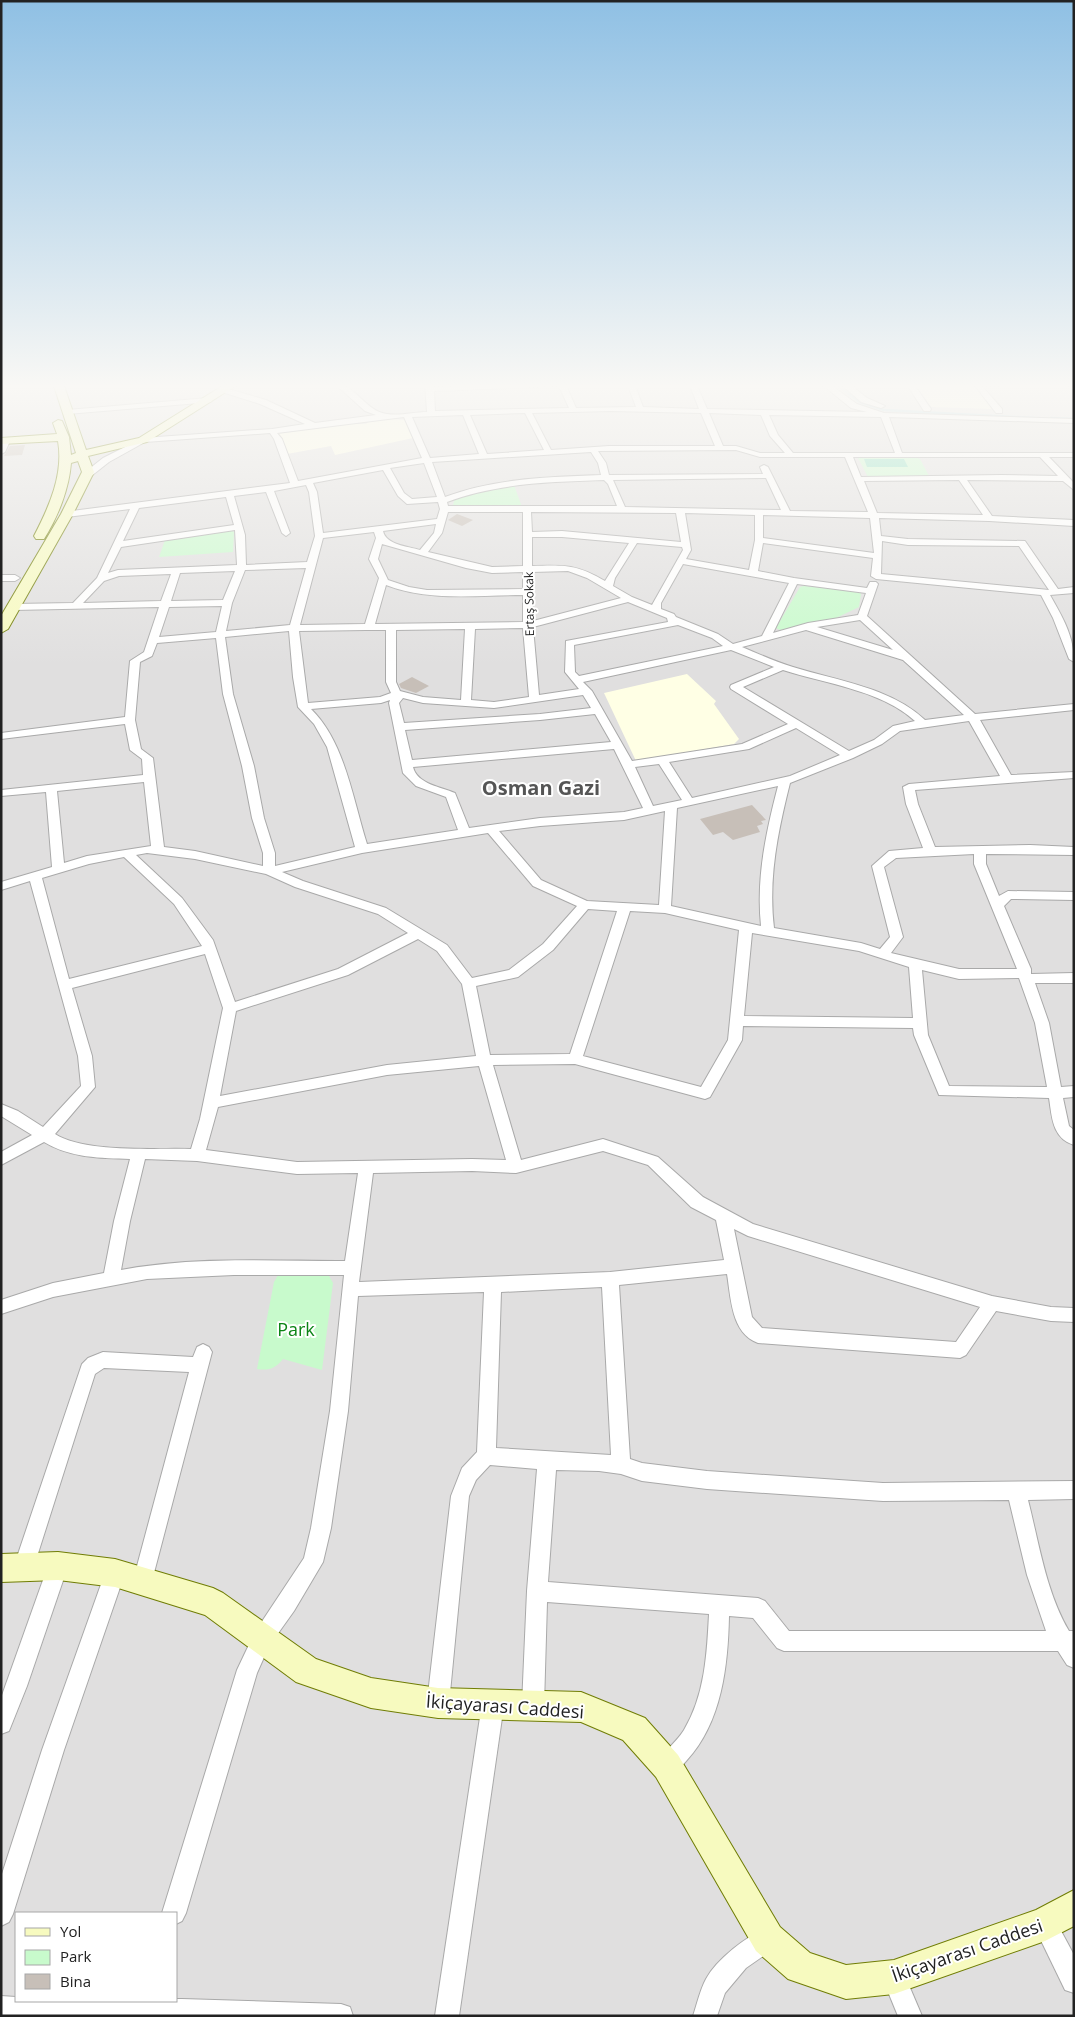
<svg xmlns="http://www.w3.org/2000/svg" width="1075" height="2017" viewBox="0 0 1075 2017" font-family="'Open Sans',sans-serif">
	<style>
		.residential { fill: #e0dfdf; fill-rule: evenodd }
		.education { fill: #ffffe5 }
		.park { fill: #c8facc }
		.pitch { fill: #88e0be }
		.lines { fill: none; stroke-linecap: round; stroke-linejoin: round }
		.stream { stroke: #aad3df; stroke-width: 2.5 }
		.building { fill: #c7bfb8 }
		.street-casing { stroke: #a9a9a9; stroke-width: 2 }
		.secondary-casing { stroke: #707d05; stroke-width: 2 }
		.street { fill: #fff; fill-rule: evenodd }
		.secondary { fill: #f7fabf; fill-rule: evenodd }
		.labels { text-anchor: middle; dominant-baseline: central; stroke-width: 4; stroke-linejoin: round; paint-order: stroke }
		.far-street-label { font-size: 12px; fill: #222; stroke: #fff }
		.near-park-label { font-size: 18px; fill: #0c8416; stroke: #fff }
		.near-street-label { font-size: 18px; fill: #222; stroke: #fff }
		.district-label { font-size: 20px; font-weight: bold; fill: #555; stroke: #fff }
	</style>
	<rect width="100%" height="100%" fill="#f2efe9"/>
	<path class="residential" d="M1,383H1074V2016H1ZM16,1913H176V2001H16Z"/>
	<g class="education">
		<path d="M914,383H972L992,409L931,407Z"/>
		<path d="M391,419L405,420L413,438L335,455L331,446L287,454L278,433L344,424H366L369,421Z"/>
		<path d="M687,674L716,701L714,704L739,739L734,744L636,761L604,693Z"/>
	</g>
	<g class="park">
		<path d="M861,457H914L920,459L929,476L868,477L858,458Z"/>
		<path d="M514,485L522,507H458L453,505L455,497Z"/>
		<path d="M231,530L234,532L233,552L159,557L165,540Z"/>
		<path d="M804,586L859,592L861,594L859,607L836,618L780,630L776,628L800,587Z"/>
		<path d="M286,1272L328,1274L333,1283L322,1370L283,1359C276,1368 269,1371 257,1369L274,1282L278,1275Z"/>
	</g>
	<path class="pitch" d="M864,459H904L908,467H867Z"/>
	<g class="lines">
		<g class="stream">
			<path d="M834,383L860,402L884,410L1034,418"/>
			<path d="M1051,418L1074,419"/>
		</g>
	</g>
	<g class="building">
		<path d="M25,445L22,455L4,456L10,446Z"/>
		<path d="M457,514L473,520L462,526L448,520Z"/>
		<path d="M412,677L429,686L416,693L401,688L399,684Z"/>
		<path d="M752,805L766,820L761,821L763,824L757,826L760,832L733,840L723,832L713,835L700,819Z"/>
	</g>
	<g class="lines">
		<g class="street-casing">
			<g id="street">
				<path d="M1,383H5L2,385Z"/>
				<path d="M334,383C354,383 366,412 387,414C400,416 415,412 427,412L425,383H432L433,387L565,383L576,408L636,407L627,383H634L643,407L699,409L689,383H696L707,409L867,412L851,408L820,383H828L857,404L884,413L1074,419V423L889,417L902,453H1074V457H1049L1074,483V490L1063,481L967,480L992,516L1074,520V526L989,521L879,518L881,536L908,539L1025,541L1058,589L1074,587V593L1050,595C1063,618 1074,636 1074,662L1069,659L1053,618L1041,595L876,579L871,576L873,558L763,543L758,571L794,578L867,588L870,582H876L878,584L867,616L975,714L1074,704V710L980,720L1011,775L1074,772V778L915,790L918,804L935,847L1030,845L1074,847V855L986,854V864L999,896L1008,891L1074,892V900L1011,899L1004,906L1031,969V974L1074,973V983H1035L1049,1023L1061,1087L1074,1086V1097L1063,1098L1069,1126L1074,1130V1145C1052,1138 1052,1117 1049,1098L939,1095L914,1035L913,1028L743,1026L742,1040L710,1097L705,1099L575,1064L493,1065L521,1160L603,1139L658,1157L703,1197L753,1224L992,1296L1051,1307L1074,1308V1322L1051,1321L996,1311L966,1355L960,1358L758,1343C731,1333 731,1298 727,1274L619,1285L630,1459L642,1463L707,1471L883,1483L1074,1481V1499L1028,1500C1039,1543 1046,1592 1069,1631H1074V1668L1067,1665L1058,1651H784L777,1648L753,1618L729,1616C728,1665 722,1722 687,1760C681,1767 676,1773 667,1777L659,1774L656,1766C662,1752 676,1743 684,1730C705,1695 707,1653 709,1614L547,1602L544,1705L540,1712L533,1716L526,1712L522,1705L527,1591L537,1469L490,1465L476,1480L469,1496L449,1703L445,1710L438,1714L431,1710L427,1703L451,1496L462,1468L477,1452L484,1292L358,1296L348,1411L331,1528L323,1562L294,1611L269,1646L257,1673L186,1913L182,1921L176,1924V1913H162L237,1670L255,1632L304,1558L311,1528L330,1411L344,1275H234L147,1279L53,1297L1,1314V1300L53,1283L104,1273L114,1221L130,1159C101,1158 70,1158 44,1142L1,1165V1152L32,1135L1,1116V1104L18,1111L43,1127L81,1086L78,1056L30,881L1,890V882L52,867L46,792L1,796V790L143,775L142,759L130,750L125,724L1,739V733L125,717L130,661L144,652L159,607L14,610L9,607L14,604L73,603L97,578L130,509L67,517L63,514L64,512L290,483L274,439L270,433L145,442L109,462L90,477H84V473L103,458L143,438L272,429L305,424L260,404L222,392V388H225L266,400L315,423L376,415L365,411ZM559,386L569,408L435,411L434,391ZM611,411L701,413L715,446H609L551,450L532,413ZM525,413L544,450L487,454L470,415ZM709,413L761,415L770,436L785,453H760L736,446H723ZM463,415L479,454L430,458L412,417ZM769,415L881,417L895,453H793L778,435ZM404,417L422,458L298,481L282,439L277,433ZM736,450L760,457H845L868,512L790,511L768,467L764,465L760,467L763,474L609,475L606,463L598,451ZM591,452L598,463L601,475C549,477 495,478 445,497L432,462ZM853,457H1040L1058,476L1001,475L861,477ZM424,463L437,497L412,499L404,493L390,468ZM383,470L398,496L407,504L438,502L440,509L437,519L323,533L317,492L313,483ZM766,478L781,510L625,507L613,480ZM604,480L608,484L617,506H448L447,502C497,483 550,482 604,480ZM959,480L983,515L877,513L864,481ZM306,485L309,492L315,536L307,562L246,565L245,535L234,496L266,492L282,533L286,536L290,533L274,491ZM226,497L234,525L123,541L139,508ZM448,512H523V566L492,567L428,552L442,533ZM531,512L676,513L681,542L562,531L532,532ZM685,513L755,515V540L749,570L686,559L691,550ZM763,515L870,518L874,553L763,538ZM436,524L434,533L420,550C407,546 386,545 383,531ZM235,530L237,565L118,570L108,573L121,547ZM374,532L376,538L369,559L379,578L365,624L300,625L323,538ZM532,537H562L629,543L605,581C576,564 564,565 532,566ZM882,541L908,545L1019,546L1049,590L881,574ZM637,543L682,547L683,550L652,605L632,597L613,586L615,578ZM382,544L466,568L492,573L523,572V589L427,590L409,587L388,580L378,559ZM683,564L789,583L762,636L733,644L718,634L676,617L674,614L661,609V603ZM306,568L290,625L226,631L232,603L245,570ZM235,571L223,600L171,601L180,573ZM568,571L587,578L621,598L533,621L532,572ZM171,574L161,601L83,603L104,581L119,576ZM797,584L866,593L858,615L808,623L773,633ZM386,585C430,602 478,595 523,595V622L375,624ZM628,602L667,618L668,622L566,641L565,672L579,689L539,695L533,627ZM222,606L216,632L159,637L169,607ZM860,620L893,650L817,627ZM678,625L712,638L723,646L579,676L575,672L574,645ZM523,628L529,697L494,702L471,700L475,629ZM465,629L461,700L423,697L400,691L396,682V630ZM366,630H386V682L391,693L380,697L308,703L299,631ZM806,630L903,660L964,715L925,720C890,687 838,681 793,667C776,662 759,654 742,647ZM289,631L293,677L298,707L314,724L327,747L355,847L275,866V853L264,818L254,766L233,694L225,637ZM216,638L223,694L242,766L252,818L263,853V866L195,851L164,847L153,758L141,749L135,720L140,662L152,656L157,643ZM731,650L774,667L731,685L730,687L731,689L788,724L742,744L632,761L592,691L583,682ZM783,670C826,684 881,690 915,721L893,726L874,740L849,751L743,687ZM583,695L591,708L540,714L404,723L399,703L403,698L423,703L494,708ZM390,700L389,703L403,773L416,786L446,797L458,830L367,844C353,800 345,742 311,709L381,703ZM595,714L611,742L412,760L405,730L540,720ZM969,721L1000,776L909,784L903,787L906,804L923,848L889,851L872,866L890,937L880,949L861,943L774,928C768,878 778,831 790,783L853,758L882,744L900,731ZM796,728L840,755L790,776L692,798L669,762L749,749ZM614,749L643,808L624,812L540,818L469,828L455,793C441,787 417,784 413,767ZM659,764L682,800L653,806L635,767ZM144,782L151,846L87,856L64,863L57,791ZM778,786C766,832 756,878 761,926L671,906L677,808ZM665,811L659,905L587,901L541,880L499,831L540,826L624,820ZM488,833L533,886L577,906L543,944L509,970L472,978L447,945L386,908L303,881L282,872L362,853ZM147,853L195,859L266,874L295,887L378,914L408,933L338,969L235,1002L213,940L182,898L136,855ZM974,854V864L1017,969H959L891,953L903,937L884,867L896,858ZM124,857L174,904L202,946L69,979L42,878L89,864ZM588,909L617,911L570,1054L490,1055L476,986L518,977L553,950ZM630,911L665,913L739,930L728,1040L701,1087L583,1056ZM752,933L859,951L909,967L913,1018L744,1016ZM418,939L437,951L462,984L476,1056L387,1065L220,1096L236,1011L348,975ZM205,954L223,1008L200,1119L191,1149C155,1148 85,1153 55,1134L95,1087L92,1056L72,988ZM922,970L959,979L1019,978L1035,1023L1047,1087L949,1086L928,1035ZM479,1066L506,1160L472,1159L297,1162L206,1150L218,1107L387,1075ZM603,1151L648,1165L691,1207L716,1220L724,1260L610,1272L359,1282L373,1173L472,1171L516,1173ZM145,1159L197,1161L297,1174L358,1173L345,1261C271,1261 194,1256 121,1270L130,1221ZM734,1229L748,1236L980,1307L956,1342L762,1328L752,1317ZM602,1287L611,1455L496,1448L501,1292ZM556,1470L599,1471L621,1474L642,1481L707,1489L883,1501L1009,1500L1027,1575L1046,1631H789L765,1601L758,1598L548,1582Z"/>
				<path d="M840,383H848L867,398L885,406L881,408L861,402Z"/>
				<path d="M906,383H913L931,409L930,411H924Z"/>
				<path d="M973,383H1010L1007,385L982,386L1002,409V413H996Z"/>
				<path d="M1066,383H1073L1074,390Z"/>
				<path d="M208,398L212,400L211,402L67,414L63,412L67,410Z"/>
				<path d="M3,439L10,441L5,452L1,454V443Z"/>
				<path d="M1,575H15L20,578L15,581H1Z"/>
				<path d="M203,1344L209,1347L212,1352L150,1588L143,1591L136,1588L133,1581L189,1372L104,1368L95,1374L34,1566L31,1573L24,1576L17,1573L14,1566L82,1364L88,1358L103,1352L193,1357L197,1347Z"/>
				<path d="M58,1556L65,1559L68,1566L27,1686L9,1731L1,1734V1698L48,1566L51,1559Z"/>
				<path d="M115,1563L122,1566L125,1573L64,1750L13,1914L9,1922L1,1926V1877L42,1750L105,1573L108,1566Z"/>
				<path d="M493,1693L500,1697L504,1704L459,2016H435L482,1704L486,1697Z"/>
				<path d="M1045,1912L1053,1916L1074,1955V1993L1065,1990L1033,1924L1037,1916Z"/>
				<path d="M768,1927L776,1931L780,1939L776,1947L746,1968L725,1993L717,2016H693C697,2004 700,1990 706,1979C717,1959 747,1936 768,1927Z"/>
				<path d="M894,1965L902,1969L922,2016H898L882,1977L886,1969Z"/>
				<path d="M1,1996L16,1997V2001H176V1999H182L341,2004L350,2007L353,2016H1Z"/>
			</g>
		</g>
		<g class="secondary-casing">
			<g id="secondary">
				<path d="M53,383H63L86,450L139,438L227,383H240L147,442L88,456L94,472L73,514L8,629L1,633V616L61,514L82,472L78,461L71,463C69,489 58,517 44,539H36L34,536C49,507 64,474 58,441L1,444V438L57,434L53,423L58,420L62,421L69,437L71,455L76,453Z"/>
				<path d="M58,1552L115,1559L213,1588L223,1593L316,1659L371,1678L438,1688L581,1692L645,1718L678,1755L780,1927L810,1953L846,1965L894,1960L1036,1910L1074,1890V1926L1045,1941L894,1994L846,1999L788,1979L756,1951L656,1777L623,1740L581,1722L438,1718L371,1708L296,1682L205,1615L115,1587L58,1580L1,1582V1554Z"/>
			</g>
		</g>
		<use href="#street" class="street"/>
		<use href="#secondary" class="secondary"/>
	</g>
	<linearGradient id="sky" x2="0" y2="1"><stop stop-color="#8fc0e4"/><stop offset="0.58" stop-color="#f9f8f5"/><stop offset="1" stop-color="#f9f8f5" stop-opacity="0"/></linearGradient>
	<rect width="1075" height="666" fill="url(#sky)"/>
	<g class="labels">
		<g class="far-street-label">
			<text transform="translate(529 604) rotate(-91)">Ertaş Sokak</text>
		</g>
		<g class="near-park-label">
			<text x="296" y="1329">Park</text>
		</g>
		<g class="near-street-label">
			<text transform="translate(505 1706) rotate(4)">İkiçayarası Caddesi</text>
			<text transform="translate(967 1950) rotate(-19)">İkiçayarası Caddesi</text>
		</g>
		<g class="district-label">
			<text x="541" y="787">Osman Gazi</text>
		</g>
	</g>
	<rect width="1075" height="2017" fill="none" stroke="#222222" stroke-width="5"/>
	<rect x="15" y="1912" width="162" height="90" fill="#ffffff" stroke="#a7a7a7"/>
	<rect x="25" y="1928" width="25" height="8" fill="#f7fabf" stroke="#a7a7a7"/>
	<text x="60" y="1937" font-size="15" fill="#222222">Yol</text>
	<rect x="25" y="1950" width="25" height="15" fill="#c8facc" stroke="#a7a7a7"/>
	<text x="60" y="1962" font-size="15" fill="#222222">Park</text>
	<rect x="25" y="1974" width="25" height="15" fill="#c7bfb8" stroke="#a7a7a7"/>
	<text x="60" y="1987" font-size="15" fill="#222222">Bina</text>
</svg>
